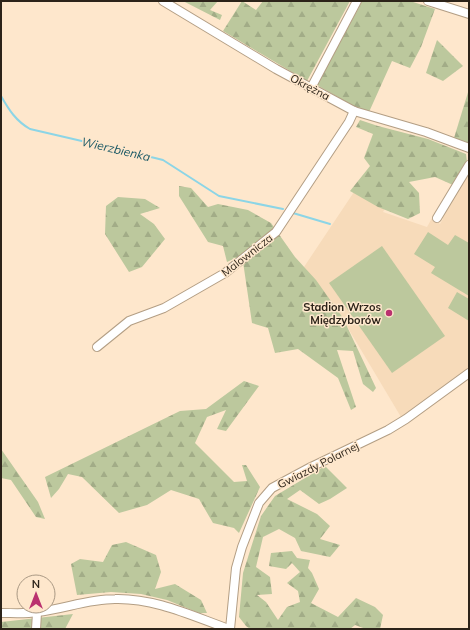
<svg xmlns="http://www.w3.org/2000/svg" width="470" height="630" viewBox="0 0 470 630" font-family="Mulish,sans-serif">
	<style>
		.built { fill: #f7dbba }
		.grass { fill: #bcc89d }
		.forest { fill: url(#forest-firs) }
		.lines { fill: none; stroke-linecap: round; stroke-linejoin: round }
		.stream { stroke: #8cd5e6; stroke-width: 2 }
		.minor-casing { stroke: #b39e84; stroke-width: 10 }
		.minor { stroke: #fff; stroke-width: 8 }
		.poi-dot { fill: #ba316f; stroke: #fee7cc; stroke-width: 1.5 }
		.labels { text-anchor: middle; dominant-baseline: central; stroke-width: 3; stroke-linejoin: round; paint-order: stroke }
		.street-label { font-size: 11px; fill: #2c2319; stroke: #fee7cc }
		.poi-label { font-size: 11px; font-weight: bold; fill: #2c2319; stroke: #fee7cc; text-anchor: end }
		.water-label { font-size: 12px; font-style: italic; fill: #1b5965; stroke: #fee7cc }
	</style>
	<defs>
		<pattern id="forest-firs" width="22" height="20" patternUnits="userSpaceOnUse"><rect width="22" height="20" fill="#bcc89d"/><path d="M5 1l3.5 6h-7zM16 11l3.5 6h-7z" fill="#a2ac87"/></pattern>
	</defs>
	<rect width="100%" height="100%" fill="#fee7cc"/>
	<path class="built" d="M469,171V368L401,417L339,313L304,267L354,192L388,203L383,212L427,227L432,218L440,224L443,219L442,214Z"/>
	<g class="grass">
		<path d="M428,232L448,245L455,235L469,243V296L431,273L435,267L414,254Z"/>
		<path d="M382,246L445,336L392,373L329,283Z"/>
		<path d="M457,292L469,299V321L448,308Z"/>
	</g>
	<g class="forest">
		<path d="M183,1H218L210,10L222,15L220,20Z"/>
		<path d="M242,1L256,10L263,1H350L307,81L223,31Z"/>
		<path d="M362,1H410L435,9L421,47L410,68L392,61L369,112L357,108L315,84C330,56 348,30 362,1Z"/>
		<path d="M437,40L463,66L443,81L426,73Z"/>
		<path d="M469,89V144L454,138Z"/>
		<path d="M360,120L378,126L428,139L466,154L467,162L453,185L435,177L409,182L419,193L420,213L408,219L378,207L350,191L370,166L364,158L373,134L356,127Z"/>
		<path d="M179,186L191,188L208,207L218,204L248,210L271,223L295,257L316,280L343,318L376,388L373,392L363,384L353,351L337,350L356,407L351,410L338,378L298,349L275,353L268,328L252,323L242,255L227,262L223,246L208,242L179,196Z"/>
		<path d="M118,197L145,199L160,208L140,214L154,224L165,239L142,267L129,272L105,234L106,206Z"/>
		<path d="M244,381L259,386L226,431L217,429L226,410L207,417L195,443L234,482L247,481L242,465H246L260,487L239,533L234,528L213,523L199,499L171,490L147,505L119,513L82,477L68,474L59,489L51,498L45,477L180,411L206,409Z"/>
		<path d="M1,449L38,502L45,519L36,517L11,480L1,478Z"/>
		<path d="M325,466L347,488L330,499L319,504L300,490L287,499L317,514L330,526L320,539L340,545L330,557L301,551L295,538L279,529L263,537L256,567L270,577L272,594L257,595L266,602L278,620L287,607L300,602L298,591L287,583L300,572L292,563L286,569L269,566L271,553L292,551L297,558L310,560L308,568L312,573L319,589L311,603L338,617L356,598L375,607L383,615L380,629H366L355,625L350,629H250L246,626L239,617L243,573L261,516L275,496Z"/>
		<path d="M126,542L156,555L161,572L155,589L175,584L201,600L207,613H199L167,600L141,594L111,592L77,595L71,564L80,559L103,562L112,545Z"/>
		<path d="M73,614L65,629H1V622Z"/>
	</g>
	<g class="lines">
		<g class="stream">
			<path d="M1,96C9,110 16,121 30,129L155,158L163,160L219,196L283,209"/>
			<path d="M293,213L330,224"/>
		</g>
		<g class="minor-casing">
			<g id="minor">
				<path d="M163,1L276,69L354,111L426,132L469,148"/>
				<path d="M428,1L469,14"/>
				<path d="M311,88L357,1"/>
				<path d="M437,218L469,165"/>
				<path d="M97,347L129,321L164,308L225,273L276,232L349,122L354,111"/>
				<path d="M1,613C13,613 26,614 37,612C64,609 88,599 115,599C155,598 192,616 229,629"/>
				<path d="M36,629L37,613"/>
				<path d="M230,629L236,568L242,547L259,503L272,488L311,467L388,430L406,419L469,373"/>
			</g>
		</g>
		<use href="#minor" class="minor"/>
	</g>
	<circle class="poi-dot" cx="389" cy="313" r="4"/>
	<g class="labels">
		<g class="street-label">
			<text transform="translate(310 87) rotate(28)">Okrężna</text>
			<text transform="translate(247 255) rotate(-38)">Malownicza</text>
			<text transform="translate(318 465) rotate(-27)">Gwiazdy Polarnej</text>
		</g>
		<g class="poi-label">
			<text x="381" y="307">Stadion Wrzos<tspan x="381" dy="13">Międzyborów</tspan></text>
		</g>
		<g class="water-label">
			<text transform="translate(116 149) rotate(13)">Wierzbienka</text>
		</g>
	</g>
	<rect width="470" height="630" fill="none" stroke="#2c2319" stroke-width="4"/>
	<g transform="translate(36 594)"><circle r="19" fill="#fee7cc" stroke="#aa9984"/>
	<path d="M0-3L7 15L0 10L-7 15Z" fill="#ba316f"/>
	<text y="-6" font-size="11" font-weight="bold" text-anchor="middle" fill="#2c2319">N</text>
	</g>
</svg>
